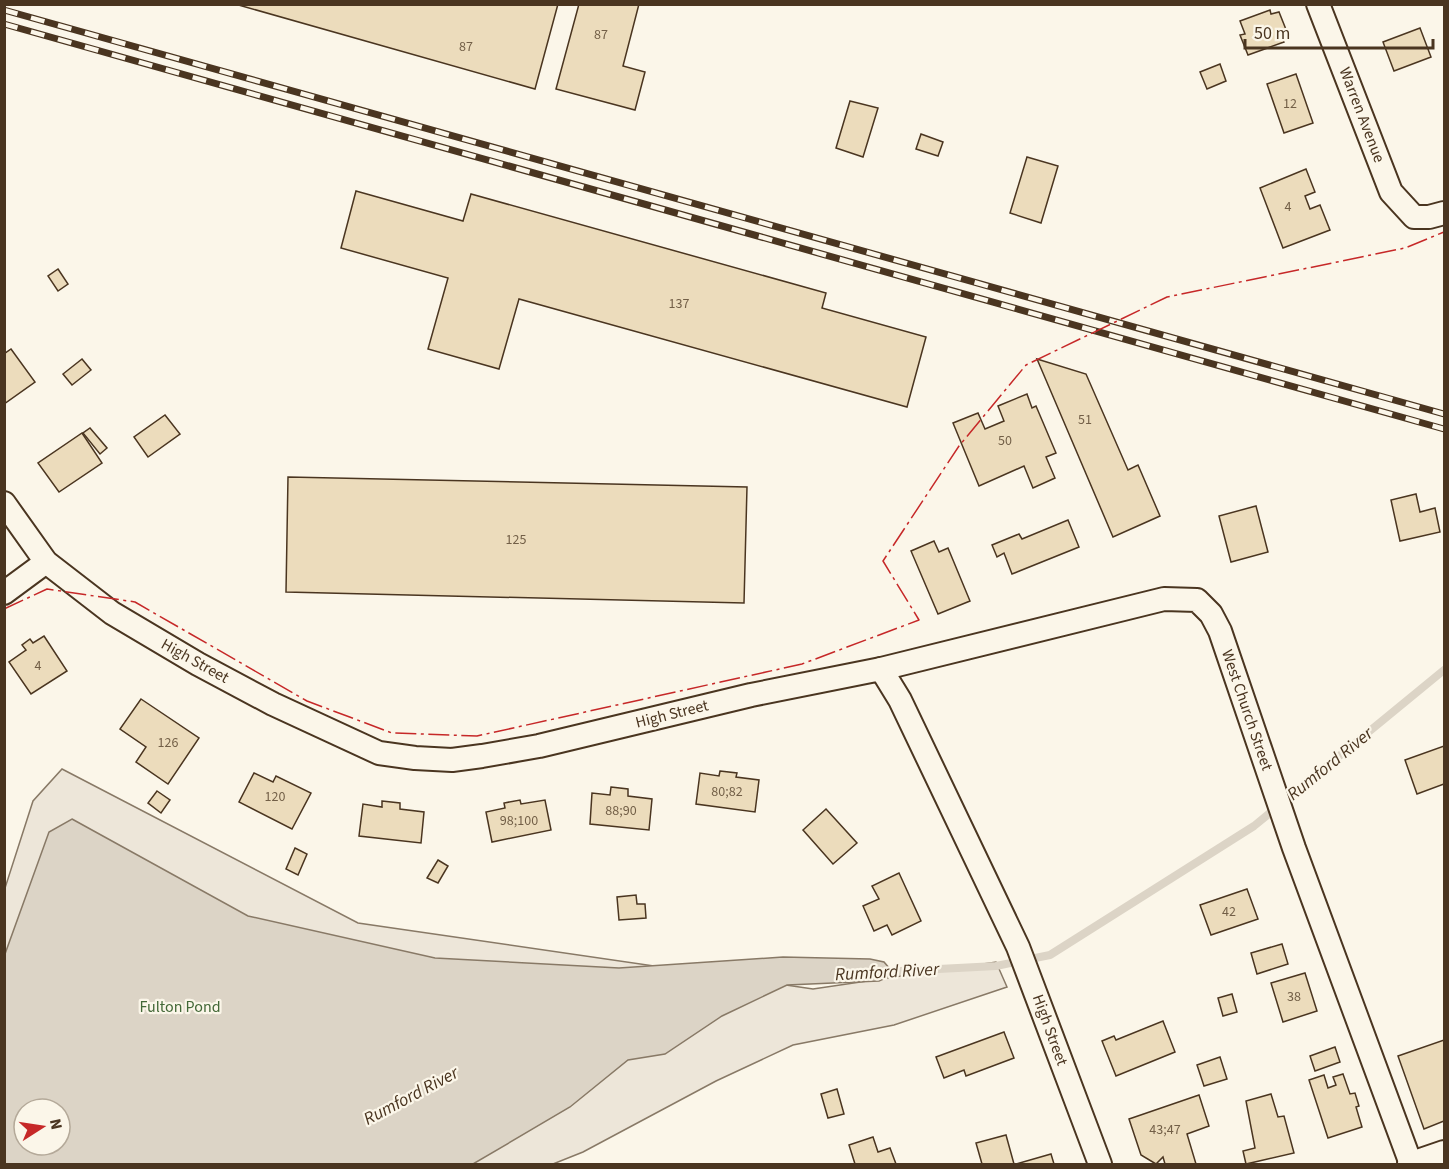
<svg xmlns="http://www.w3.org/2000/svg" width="1449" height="1169" viewBox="0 0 1449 1169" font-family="'Source Sans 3',sans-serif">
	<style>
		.green { fill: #ede6d9; stroke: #887966; stroke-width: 1.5; fill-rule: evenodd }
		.water { fill: #dcd4c6; stroke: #887966; stroke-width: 1.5; fill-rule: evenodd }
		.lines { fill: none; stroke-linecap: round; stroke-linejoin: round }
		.stream { stroke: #dcd4c6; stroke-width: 8 }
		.building { fill: #ecdcbc; stroke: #4a3520; stroke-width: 1.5 }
		.street-casing { stroke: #4a3520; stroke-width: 26 }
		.street { stroke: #fbf6e9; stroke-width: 22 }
		.rail-casing { stroke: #4a3520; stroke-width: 7 }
		.rail { stroke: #fbf6e9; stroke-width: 4.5; stroke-dasharray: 14; stroke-linecap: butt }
		.power { stroke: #c62828; stroke-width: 1.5; stroke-dasharray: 21 4.5 3 4.5; stroke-linecap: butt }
		.labels { text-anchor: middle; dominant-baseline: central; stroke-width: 4.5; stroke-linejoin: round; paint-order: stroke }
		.number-label { font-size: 14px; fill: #725f47 }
		.street-label { font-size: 16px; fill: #4a3520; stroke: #fbf6e9 }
		.park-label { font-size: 16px; fill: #436837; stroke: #fbf6e9 }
		.water-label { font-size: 18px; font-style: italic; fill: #4a3520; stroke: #fbf6e9 }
	</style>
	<rect width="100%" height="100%" fill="#fbf6e9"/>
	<path class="green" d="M62,769L358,923L813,989L996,962L1007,987L894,1025L793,1045L716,1081L583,1152L553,1164H5V888L33,801ZM24,1109H60V1145H24Z"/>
	<path class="water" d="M72,819L248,916L435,958L619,968L783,957L870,959L884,962L890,969L888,977L879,981L787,985L722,1016L665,1054L628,1060L570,1107L473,1164H5V954L49,832ZM24,1109H60V1145H24Z"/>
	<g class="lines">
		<path class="stream" d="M881,972L996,966L1050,955L1254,826L1444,670"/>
	</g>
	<g class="building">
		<path d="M235,4H558L535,89Z"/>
		<path d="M579,4H639L623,66L645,72L635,110L556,89Z"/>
		<path d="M1270,10L1271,14L1279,12L1287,32L1281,34L1284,42L1248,55L1240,35L1245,34L1240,21Z"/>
		<path d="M1420,28L1431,57L1394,71L1383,42Z"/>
		<path d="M1220,64L1226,81L1207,89L1200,72Z"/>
		<path d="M1296,74L1313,123L1284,133L1267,84Z"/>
		<path d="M850,101L878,108L863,157L836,148Z"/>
		<path d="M921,134L943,142L938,156L916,149Z"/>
		<path d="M1027,157L1058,166L1041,223L1010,213Z"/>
		<path d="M1306,169L1315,192L1305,196L1310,209L1320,205L1330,230L1283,248L1260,188Z"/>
		<path d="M356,191L463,221L471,194L826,293L822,308L926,337L907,407L519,299L499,369L428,349L448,278L341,248Z"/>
		<path d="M58,269L68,284L58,291L48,276Z"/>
		<path d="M11,349L35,382L4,404V354Z"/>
		<path d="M82,359L91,370L72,385L63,374Z"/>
		<path d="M1037,359L1086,374L1128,470L1138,465L1160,516L1113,537Z"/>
		<path d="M1027,394L1032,408L1036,406L1056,453L1046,457L1055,478L1033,488L1024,466L979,486L953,423L978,413L985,429L1004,421L998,406Z"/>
		<path d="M165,415L180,434L148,457L134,437Z"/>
		<path d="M90,428L107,448L100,454L83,433Z"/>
		<path d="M82,433L102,463L59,492L38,463Z"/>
		<path d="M288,477L747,487L744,603L286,592Z"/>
		<path d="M1416,494L1420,512L1435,508L1440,532L1400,541L1391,500Z"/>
		<path d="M1256,506L1268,552L1231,562L1219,516Z"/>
		<path d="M1068,520L1079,547L1012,574L1004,553L997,557L992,545L1019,534L1022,539Z"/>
		<path d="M934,541L939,552L948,548L970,601L938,614L911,551Z"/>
		<path d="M44,636L67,671L31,694L9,662L26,650L22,645L30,639L33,643Z"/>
		<path d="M141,699L199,738L168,784L136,762L146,747L120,729Z"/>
		<path d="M1444,746V784L1417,794L1405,760Z"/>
		<path d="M720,771L737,773L736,777L759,780L755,812L696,804L700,773L719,776Z"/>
		<path d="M254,773L273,782L276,776L311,793L292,829L239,802Z"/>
		<path d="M611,787L628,789V796L652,799L649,830L590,824L592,793L610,795Z"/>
		<path d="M157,791L170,800L161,813L148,803Z"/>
		<path d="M520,800L521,804L545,800L551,830L492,842L486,812L505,808L504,803Z"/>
		<path d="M382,801L400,803V809L424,812L421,843L359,836L363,804L382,807Z"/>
		<path d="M826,809L857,843L833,864L803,830Z"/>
		<path d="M295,848L307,854L298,875L286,869Z"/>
		<path d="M438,860L448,866L438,883L427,878Z"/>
		<path d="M899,873L921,921L892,935L887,925L874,931L863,906L879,899L872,886Z"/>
		<path d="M1247,889L1258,919L1211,935L1200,905Z"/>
		<path d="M636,895L637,904H645L646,918L619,920L617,897Z"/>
		<path d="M1282,944L1288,964L1257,974L1251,953Z"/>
		<path d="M1305,973L1317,1011L1283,1022L1271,983Z"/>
		<path d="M1232,994L1237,1012L1223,1016L1218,998Z"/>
		<path d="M1163,1021L1175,1052L1116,1076L1102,1041L1114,1036L1116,1040Z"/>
		<path d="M1004,1032L1014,1058L966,1076L964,1070L944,1078L936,1057Z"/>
		<path d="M1444,1040V1121L1424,1129L1398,1056Z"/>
		<path d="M1335,1047L1340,1062L1315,1071L1310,1056Z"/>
		<path d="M1220,1057L1227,1079L1204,1086L1197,1065Z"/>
		<path d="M1343,1074L1350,1094L1355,1093L1359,1106L1356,1107L1362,1127L1328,1138L1309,1080L1324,1075L1328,1088L1336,1085L1333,1077Z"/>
		<path d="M837,1089L844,1114L828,1118L821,1094Z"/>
		<path d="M1271,1094L1278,1117L1284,1116L1294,1153L1246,1164L1243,1151L1255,1148L1246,1101Z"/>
		<path d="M1199,1095L1209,1126L1187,1134L1196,1164H1165L1163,1157L1156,1164L1141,1155L1129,1119Z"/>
		<path d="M1006,1135L1014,1164H982L976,1143Z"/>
		<path d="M873,1137L878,1152L890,1148L896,1164H855L849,1145Z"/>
		<path d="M1051,1154L1054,1164H1016Z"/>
	</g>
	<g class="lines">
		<g class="street-casing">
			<g id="street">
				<path d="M1318,4L1391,192L1414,217H1429L1444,213"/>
				<path d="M4,503L46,562L112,613L198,664L273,704L379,753L415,758L452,760L482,756L539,746L751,695L881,669L900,700L1018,947L1100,1164"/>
				<path d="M4,593L46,562"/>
				<path d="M881,669L1164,599L1197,600L1211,614L1220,631L1294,848L1411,1164"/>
				<path d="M1409,1164L1444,1152"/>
			</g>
		</g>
		<use href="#street" class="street"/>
		<g class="rail-casing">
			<g id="rail">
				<path d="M4,10L1444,414"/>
				<path d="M4,24L1444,429"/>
			</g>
		</g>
		<use href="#rail" class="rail"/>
		<path class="power" d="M4,609L47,589L135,602L307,701L392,733L477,736L802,664L919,620L883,561L959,446L1026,365L1167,297L1405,248L1444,232"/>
	</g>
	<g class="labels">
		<g class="number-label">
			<text x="601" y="35">87</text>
			<text x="466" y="47">87</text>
			<text x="1290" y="104">12</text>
			<text x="1288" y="207">4</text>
			<text x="679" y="304">137</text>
			<text x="1085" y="420">51</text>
			<text x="1005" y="441">50</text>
			<text x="516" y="540">125</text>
			<text x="38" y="666">4</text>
			<text x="168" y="743">126</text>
			<text x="727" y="792">80;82</text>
			<text x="275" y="797">120</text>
			<text x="621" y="811">88;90</text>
			<text x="519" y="821">98;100</text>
			<text x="1229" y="912">42</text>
			<text x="1294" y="997">38</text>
			<text x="1165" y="1130">43;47</text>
		</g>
		<g class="street-label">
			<text transform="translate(1362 115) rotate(69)">Warren Avenue</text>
			<text transform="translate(195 661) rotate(29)">High Street</text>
			<text transform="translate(1247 710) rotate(71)">West Church Street</text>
			<text transform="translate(672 714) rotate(-14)">High Street</text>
			<text transform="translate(1050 1030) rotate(70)">High Street</text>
		</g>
		<g class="park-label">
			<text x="180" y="1007">Fulton Pond</text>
		</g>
		<g class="water-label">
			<text transform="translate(1330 764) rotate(-39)">Rumford River</text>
			<text transform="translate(887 972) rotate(-3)">Rumford River</text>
			<text transform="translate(411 1096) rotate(-28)">Rumford River</text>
		</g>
	</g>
	<rect width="1449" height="1169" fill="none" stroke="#4a3520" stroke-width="12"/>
	<g transform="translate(42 1127) rotate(78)"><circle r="28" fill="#fbf6e9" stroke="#b4a999" stroke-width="1.5"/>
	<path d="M0-4.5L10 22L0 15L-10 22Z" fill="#c62828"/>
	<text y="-9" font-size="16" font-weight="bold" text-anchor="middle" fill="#4a3520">N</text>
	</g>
	<path d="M1245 39v9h188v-9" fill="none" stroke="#4a3520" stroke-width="3"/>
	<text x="1254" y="39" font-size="18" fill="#4a3520" stroke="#fbf6e9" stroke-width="4.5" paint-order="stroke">50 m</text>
</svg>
